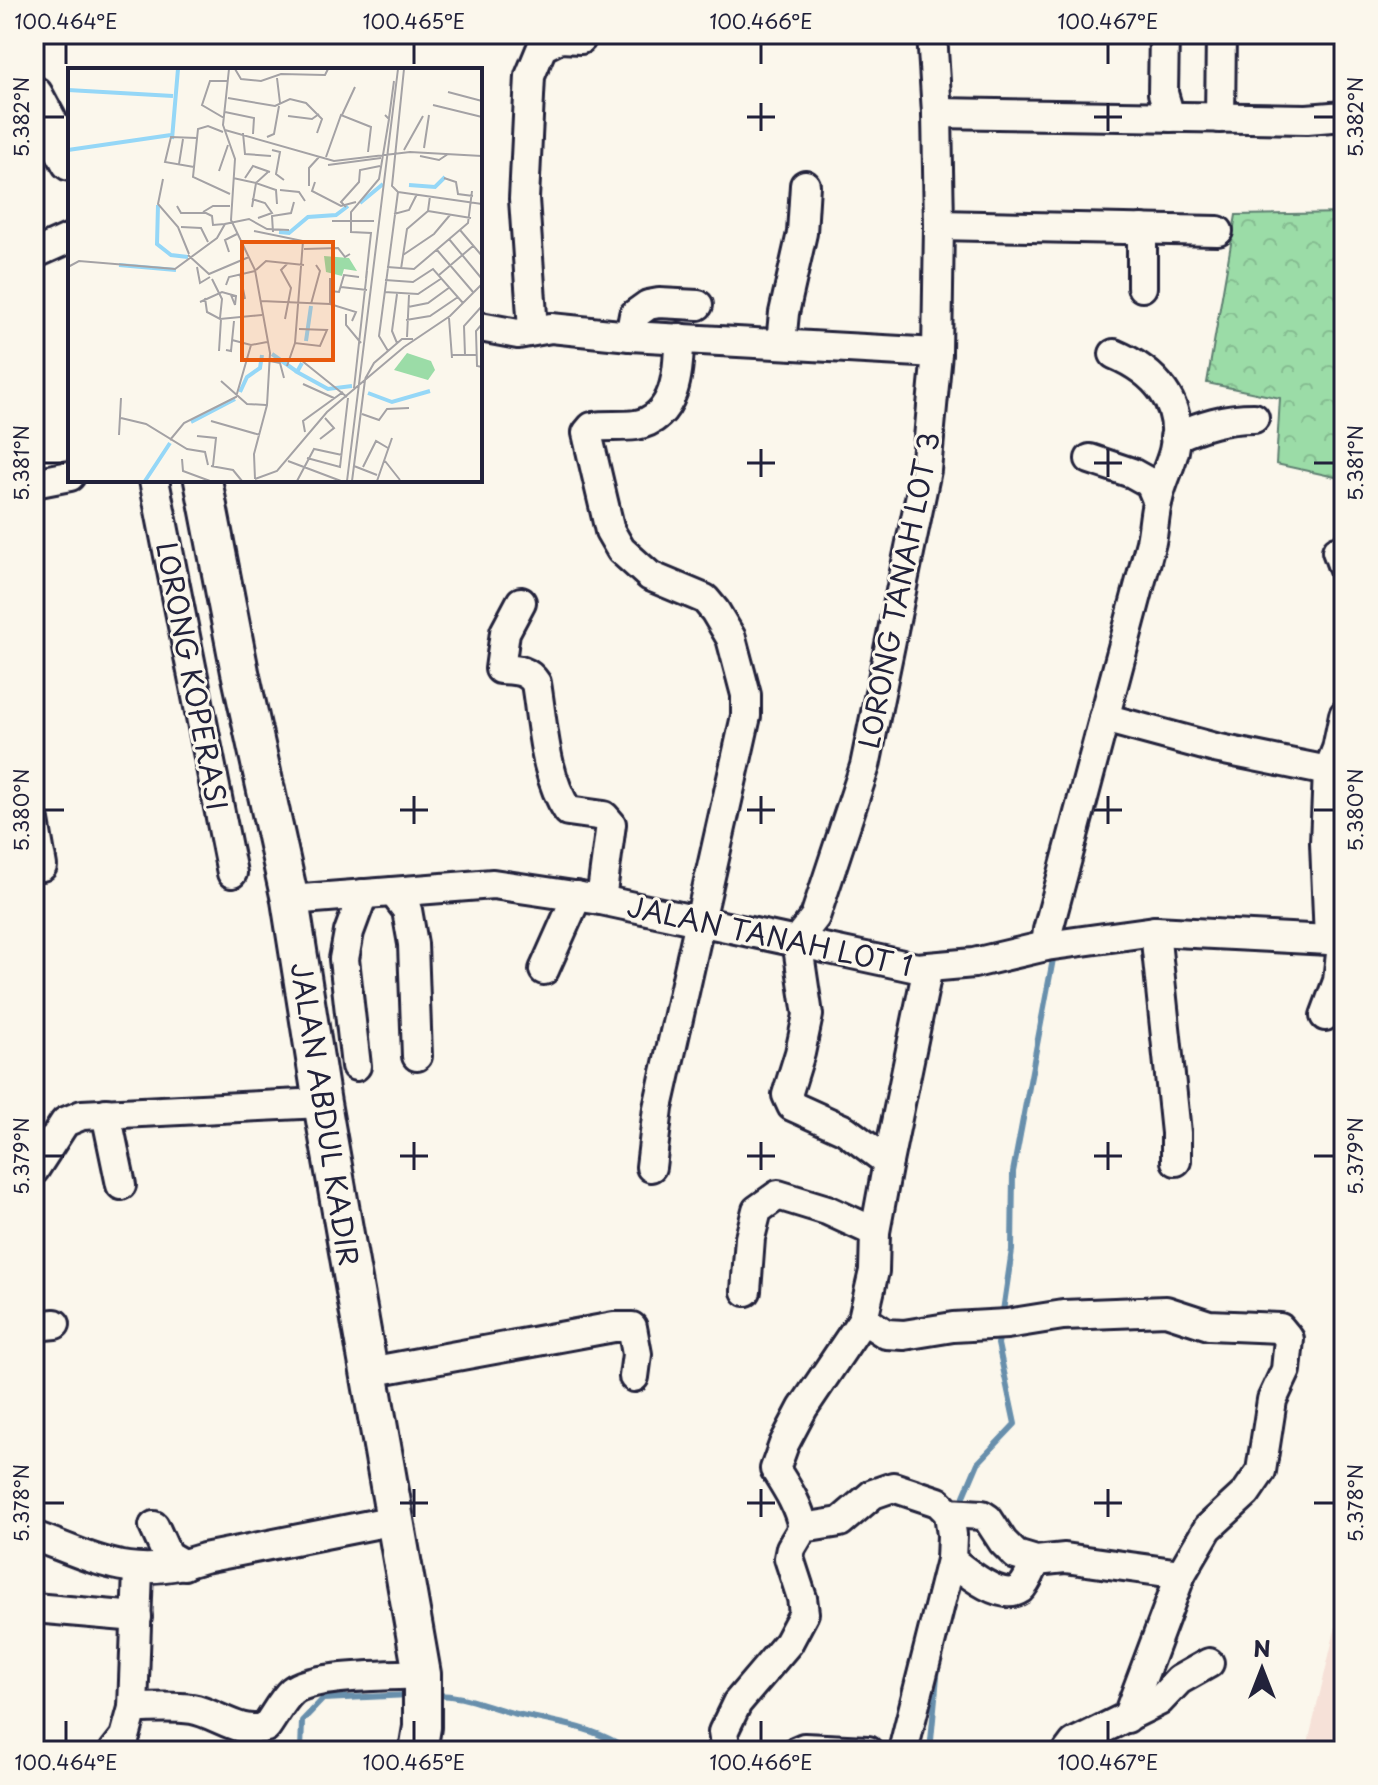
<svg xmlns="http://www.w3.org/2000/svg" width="1378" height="1785" viewBox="0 0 1378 1785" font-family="'Playpen Sans',sans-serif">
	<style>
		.built { fill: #f6e1d8 }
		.forest { fill: url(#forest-crowns); stroke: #5e7f71; stroke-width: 2 }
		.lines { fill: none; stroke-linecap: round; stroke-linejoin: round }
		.stream { stroke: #678fac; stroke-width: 6 }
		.minor-casing { stroke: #22223b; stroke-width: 34 }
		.major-casing { stroke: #22223b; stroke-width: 42 }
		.minor { stroke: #fbf7ec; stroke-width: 28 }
		.major { stroke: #fbf7ec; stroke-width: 36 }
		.ticks { fill: none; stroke: #22223b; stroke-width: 3 }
		.labels { text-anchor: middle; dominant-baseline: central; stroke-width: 6; stroke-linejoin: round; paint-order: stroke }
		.street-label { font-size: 28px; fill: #22223b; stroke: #fbf7ec }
		.inset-river { fill: none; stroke: #95d7f7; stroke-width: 4 }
		.inset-road { fill: none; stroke: #a4a2a5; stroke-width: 2 }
		.view { fill: #e8590c; fill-opacity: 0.15; stroke: #e8590c; stroke-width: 4 }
		.inset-edge { fill: none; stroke: #22223b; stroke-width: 4 }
		.neatline { fill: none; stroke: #22223b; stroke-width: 3 }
		.ticks-label { font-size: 20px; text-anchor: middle; fill: #22223b }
	</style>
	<defs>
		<pattern id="forest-crowns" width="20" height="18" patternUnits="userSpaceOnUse" patternTransform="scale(2)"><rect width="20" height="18" fill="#9bdca7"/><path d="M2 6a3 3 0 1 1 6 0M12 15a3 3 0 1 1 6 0" fill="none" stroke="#85bc91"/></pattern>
	</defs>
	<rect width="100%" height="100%" fill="#fbf7ec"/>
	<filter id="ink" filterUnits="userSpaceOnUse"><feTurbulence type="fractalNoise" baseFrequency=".0125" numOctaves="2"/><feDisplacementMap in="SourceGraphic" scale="16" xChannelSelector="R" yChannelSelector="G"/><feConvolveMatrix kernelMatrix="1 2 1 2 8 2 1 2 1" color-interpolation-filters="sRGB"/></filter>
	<g filter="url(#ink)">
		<path class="built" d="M1344,1593V1751H1306Z"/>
		<path class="forest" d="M1344,213V479L1276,464L1280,398L1207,383L1236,215Z"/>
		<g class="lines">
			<g class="stream">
				<path d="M1002,1318L1012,1250L1013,1172L1054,954"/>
				<path d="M964,1496L978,1463L1015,1424L998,1344L1000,1333"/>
				<path d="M433,1695C465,1694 486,1707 517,1714C552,1722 584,1725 617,1743L619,1751"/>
				<path d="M301,1751L302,1721L323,1699L410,1695"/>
				<path d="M930,1751L938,1666"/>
			</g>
			<g class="minor-casing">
				<g id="minor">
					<path d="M1164,34L1163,93L1170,117"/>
					<path d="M937,113L1307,119L1344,116"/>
					<path d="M1220,118L1221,34"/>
					<path d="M939,225L1218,231"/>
					<path d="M1142,229V287"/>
					<path d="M34,254L70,238"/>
					<path d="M480,327L518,334L551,328L630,336L937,353"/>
					<path d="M533,330L524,199L530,76L542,47L560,38L581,39"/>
					<path d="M630,336L634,315L648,305L659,303L698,305"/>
					<path d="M781,343L784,313L802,233L805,185"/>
					<path d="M1175,437C1202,425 1224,418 1254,418"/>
					<path d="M1090,459L1132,473L1150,483L1157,500"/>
					<path d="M154,480L232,873"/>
					<path d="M34,483L70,476"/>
					<path d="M1337,551L1344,570"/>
					<path d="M521,602L505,632L500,669C516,670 527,669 536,683C543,724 544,775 568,811L604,816L611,824L601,900"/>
					<path d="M1104,718L1215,748L1328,771"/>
					<path d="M34,821L42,866"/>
					<path d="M393,892L407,910L413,944L417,1056"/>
					<path d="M290,900L493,884L601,900L917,968L974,963L1046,946L1155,931L1329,940L1344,944"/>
					<path d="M1155,931L1176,1133V1161"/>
					<path d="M1329,940L1325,843L1328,771L1337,749L1344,715"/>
					<path d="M1046,946L1048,930L1151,542C1154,528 1154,513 1158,499C1161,483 1170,467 1174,451C1185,403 1154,371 1114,354"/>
					<path d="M544,970L577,896"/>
					<path d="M1325,1016L1338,981L1342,944"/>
					<path d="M356,1066L344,959L349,932L363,894"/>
					<path d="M106,1113L121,1185"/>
					<path d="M888,1162L928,967"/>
					<path d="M651,1167L658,1108L746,716V695L731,638L715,611L705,599L650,576L621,550L610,531L587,433L592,427C606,425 621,427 636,425C676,418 679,371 679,338"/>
					<path d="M34,1170L65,1122L82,1115L322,1103"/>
					<path d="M746,1291L750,1238L757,1210L778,1195L827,1210L875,1232"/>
					<path d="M34,1326L55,1324"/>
					<path d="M369,1372L614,1327H632L637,1354L634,1377"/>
					<path d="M154,1526L167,1555L184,1565"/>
					<path d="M803,1528C799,1506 787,1488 775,1469L784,1444L803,1408L863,1319L874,1271L875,1232L888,1162L845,1130L792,1106L787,1095L800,1053L808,1015L797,940L815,917L865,766L926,470L937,353L939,225L937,113L932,34"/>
					<path d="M34,1536C99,1560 133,1582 204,1558L395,1520"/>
					<path d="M951,1560C965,1571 1001,1602 1020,1589C1027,1583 1032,1569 1036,1561"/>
					<path d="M34,1608L137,1617"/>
					<path d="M133,1708C152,1708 173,1706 192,1709C216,1713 241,1736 266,1727C274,1716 282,1700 292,1691C312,1674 394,1676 422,1674"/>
					<path d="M1127,1718L1181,1574"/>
					<path d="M114,1751L125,1737L133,1708L138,1570"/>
					<path d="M726,1751L723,1732L737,1703L788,1643L804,1613L802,1598L789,1558L791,1548L803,1528L840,1522L873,1494L893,1487L938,1502L949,1513L982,1515L988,1519L1003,1542L1016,1555L1036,1561L1065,1558L1181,1574L1208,1528L1246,1493L1261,1471L1272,1400L1286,1370L1289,1339L1280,1328L1209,1325L1166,1311L1063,1315L1007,1324L953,1327L904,1335L886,1334L863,1319"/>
					<path d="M797,1751L804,1748L868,1751"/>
					<path d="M903,1751L951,1560L952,1535L949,1513"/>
					<path d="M1068,1751L1074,1743L1159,1701L1179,1680L1209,1663"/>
				</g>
			</g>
			<g class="major-casing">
				<g id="major">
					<path d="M34,95L70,162"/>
					<path d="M203,480L240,672L290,900L322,1103L422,1674V1727L418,1751"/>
				</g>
			</g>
			<use href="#minor" class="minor"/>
			<use href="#major" class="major"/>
		</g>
	</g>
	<path class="ticks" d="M66,44V64M414,44V64M761,44V64M1108,44V64M761,103V131M1108,103V131M44,117H64M747,117H775M1094,117H1122M1314,117H1334M761,449V477M1108,449V477M44,463H64M747,463H775M1094,463H1122M1314,463H1334M414,796V824M761,796V824M1108,796V824M44,810H64M400,810H428M747,810H775M1094,810H1122M1314,810H1334M414,1142V1170M761,1142V1170M1108,1142V1170M44,1156H64M400,1156H428M747,1156H775M1094,1156H1122M1314,1156H1334M414,1489V1517M761,1489V1517M1108,1489V1517M44,1503H64M400,1503H428M747,1503H775M1094,1503H1122M1314,1503H1334M66,1721V1741M414,1721V1741M761,1721V1741M1108,1721V1741"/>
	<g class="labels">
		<g class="street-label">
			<text transform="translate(898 590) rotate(-79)">LORONG TANAH LOT 3</text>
			<text transform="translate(193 676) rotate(79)">LORONG KOPERASI</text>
			<text transform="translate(770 935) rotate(12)">JALAN TANAH LOT 1</text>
			<text transform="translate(326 1114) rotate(81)">JALAN ABDUL KADIR</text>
		</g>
	</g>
	<g transform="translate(68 68)">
		<rect width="414" height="414" fill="#fbf7ec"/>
		<path d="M256,188L281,190L289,203L276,201L274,208L258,204Z" fill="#9bdca7"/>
		<path d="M339,285L363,293L367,302L360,312L326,302Z" fill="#9bdca7"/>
		<path class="inset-river" d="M0,22L105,28M104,71L110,1M0,82L103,67M341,117L367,119L377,109M292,135L315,116M90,137L89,176L103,187L120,189M211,164L221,165L240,149L268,147L280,138M51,197L108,202M238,273L243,238M204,286L228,303M234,295L229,304L260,321L284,318M172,324L179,309L192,300L194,287M300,325L324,334L362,323M123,354L167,331M77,413L102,375"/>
		<path class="inset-road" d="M161,1L155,57L167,91L163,152L187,202L202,285L199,337L186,386L187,411M167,1L173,11L193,13L213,6L257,7L260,1M209,10L212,35M380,24L414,33M160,30L207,38L222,31L238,35L254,51L249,65M365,37L414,49M157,44L186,50L185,66M274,47L287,19M220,48L244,51L251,46M156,50L134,37L142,13H159M321,50L326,13M157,62L266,93L342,84L414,88M155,64L140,58L130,61L125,109L162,126M175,65L177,86L203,88M199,69L206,66L211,38M356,80L361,47M204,82L212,84L208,106L216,112M336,82L355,48M352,88L371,92L380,86M258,89L273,47L303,59L300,84M111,96L115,71M260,97L313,90M126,99L97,94L103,69L129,70M151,103L160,77M165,110L188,115L200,104M177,110L185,98L202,104M376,110L388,114L390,126L405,128M95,111L90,136L110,159L121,186M247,114L244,123L273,138L288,134M241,118V100L251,89M212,122L231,124L237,133M330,124L324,118L336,1M330,124L414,136M184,131L197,135L204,145L190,150M109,138L113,145H138L144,148L145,157L157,156M184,139L188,115L208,122L209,136M278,139L273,134L291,114L292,102L312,98M360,143L403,150M135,144L145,138H162M326,146L341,142L349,126M264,153H306M113,159L133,160L140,174M392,162L414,188M186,163L235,173L227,275M205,164L204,148L223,145L226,134M381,171L414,211M236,181L270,180L277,189L282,186M369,182L405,224M161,184L157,172L169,166M120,187L141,206L181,189M335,187L366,166L382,147M0,199L11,193L107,201L149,170L157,156L181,151L199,161L221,162M129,199L132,215L142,209M319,199L346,201L400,155L404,123M333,201L339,161L360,143L362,128M188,202L198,193L236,197M172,206L177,231M371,207L405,178M298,210L303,165L283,164V144L311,111L321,51L317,47M144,211L154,231L152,250M317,212L345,214L365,201L395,235M158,217L161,209L187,203M273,219L299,222M262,223L271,224L276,207L291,209M316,224L350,226L374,210M329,226L324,263L329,275M137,230L139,244L152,251L194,247M193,233L262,236L288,244L284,253M132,234L154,224L168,228L167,237L163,227M243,236L252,203L248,197M262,236V210M340,239L360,235L382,219M278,246V257L293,275M381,250L384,290M217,251L223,220L213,202L219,196M338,252L362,248L390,229M414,256L408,263L409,298L414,299M339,269L341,227M164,272L183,277L199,274M158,282L163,283L166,253M151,283L153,251M320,283L311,268L330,124M384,287H409M397,287L396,258L414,238M233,292L279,329M202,293L212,295L216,310M219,298L227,275L252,278L259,262L231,261M297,311L306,295L334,271H345M153,313L179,336L198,337M235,316L266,330M286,320L299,203M294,346L311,352L319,341L341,340M53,350L78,356L119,381L137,384L140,397M143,353L192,367M237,364L235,353L275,324M51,367L53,330M129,368L148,370L145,398M252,371L266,360L257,350M102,372L116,355L168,329L183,277M239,390L272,399L280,330M114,391L115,403L142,413M220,393L273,413M317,393L332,412M143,398L165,402L174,413M286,398L309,407M295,399L308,373L320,380M187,411L209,403L259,344L336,279L382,248L414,216M229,413L246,381L274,387M279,413L330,1M284,413L297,312M309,413L324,370"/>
		<path class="view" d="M174,174H265V292H174Z"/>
		<rect width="414" height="414" class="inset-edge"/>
	</g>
	<rect width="1378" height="1785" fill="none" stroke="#fbf7ec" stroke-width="88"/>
	<g transform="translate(1262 1669)" stroke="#fbf7ec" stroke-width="6" paint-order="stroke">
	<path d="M0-6L14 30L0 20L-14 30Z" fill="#22223b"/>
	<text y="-12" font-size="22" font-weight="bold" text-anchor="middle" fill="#22223b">N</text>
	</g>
	<rect x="44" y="44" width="1290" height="1697" class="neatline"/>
	<g class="ticks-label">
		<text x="66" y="29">100.464°E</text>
		<text x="414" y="29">100.465°E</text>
		<text x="761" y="29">100.466°E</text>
		<text x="1108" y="29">100.467°E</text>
		<text transform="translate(22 117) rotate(-90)" y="7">5.382°N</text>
		<text transform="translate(1356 117) rotate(-90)" y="7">5.382°N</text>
		<text transform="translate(22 463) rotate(-90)" y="7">5.381°N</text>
		<text transform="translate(1356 463) rotate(-90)" y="7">5.381°N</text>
		<text transform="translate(22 810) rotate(-90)" y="7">5.380°N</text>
		<text transform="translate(1356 810) rotate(-90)" y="7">5.380°N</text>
		<text transform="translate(22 1156) rotate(-90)" y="7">5.379°N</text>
		<text transform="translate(1356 1156) rotate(-90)" y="7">5.379°N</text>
		<text transform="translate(22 1503) rotate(-90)" y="7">5.378°N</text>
		<text transform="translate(1356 1503) rotate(-90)" y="7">5.378°N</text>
		<text x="66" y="1770">100.464°E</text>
		<text x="414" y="1770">100.465°E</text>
		<text x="761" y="1770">100.466°E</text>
		<text x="1108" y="1770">100.467°E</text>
	</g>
</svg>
